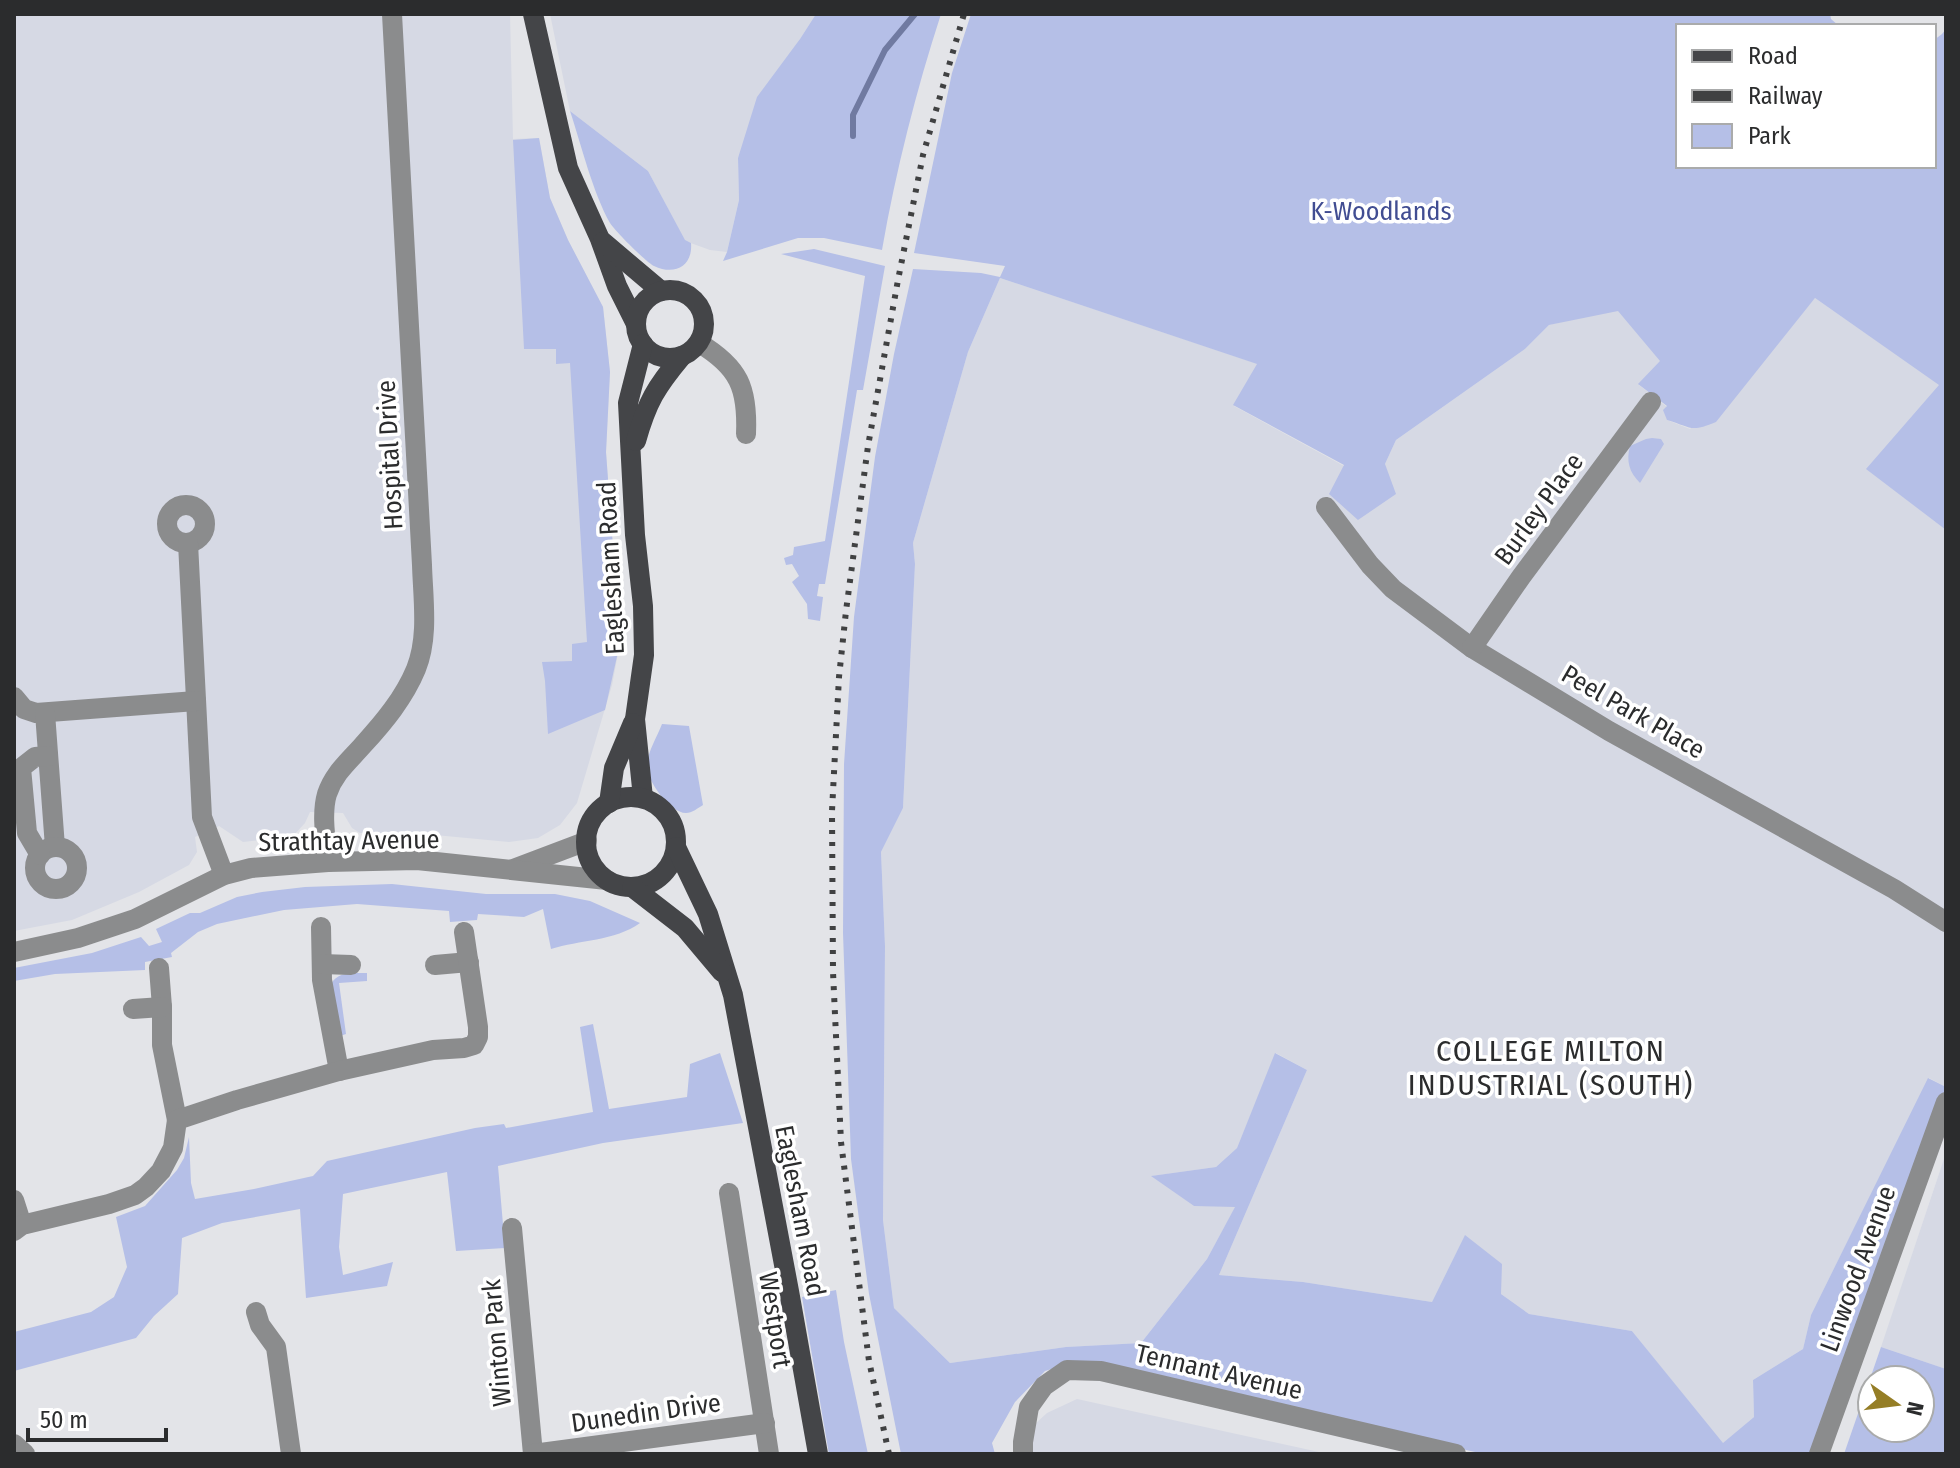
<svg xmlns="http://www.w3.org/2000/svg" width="1960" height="1468" viewBox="0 0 1960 1468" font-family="'Fira Sans Condensed',sans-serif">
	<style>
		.built { fill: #d6d9e4 }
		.green { fill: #b5bfe7; fill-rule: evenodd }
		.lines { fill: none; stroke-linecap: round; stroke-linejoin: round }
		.stream { stroke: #707aa1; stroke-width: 6 }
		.minor { stroke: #8b8c8d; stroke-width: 20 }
		.major { stroke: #444548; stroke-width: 20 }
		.rail { stroke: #404142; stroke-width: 6; stroke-dasharray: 4 8; stroke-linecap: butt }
		.labels { text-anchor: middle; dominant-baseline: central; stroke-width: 7; stroke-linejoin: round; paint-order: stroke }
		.park-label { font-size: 26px; fill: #414d92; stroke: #fff }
		.street-label { font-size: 26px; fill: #2b2c2d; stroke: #fff }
		.quarter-label { font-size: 30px; letter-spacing: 2px; fill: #2b2c2d; stroke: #fff }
	</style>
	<rect width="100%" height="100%" fill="#e3e4e8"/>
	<g class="built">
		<path d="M14,14H510L513,139L539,138L550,198L568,240L603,307L610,372L606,452L620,643L612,685L577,803L560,825L538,838L509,842L414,833H360L352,828L343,813L310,812L305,823L293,836L243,842L219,826L195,837L197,852L189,865L139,892L72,920L14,931Z"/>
		<path d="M550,14H816L800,39L738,158L739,200L727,252L710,250L685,241L648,171L570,111Z"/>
		<path d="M1000,278L1258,364L1234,406L1344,466L1385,464L1396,440L1525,349L1549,325L1617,309L1661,361L1639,385L1667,407V420L1690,429L1792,325L1815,298L1940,385L1867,469L1946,530V1087L1929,1078L1811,1315L1803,1349L1753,1380L1754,1417L1723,1444L1632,1331L1529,1314L1501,1294L1465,1236L1432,1302L1303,1282L1219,1275L1307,1070L1276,1053L1237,1148L1216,1167L1152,1176L1194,1206H1236L1207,1259L1141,1343L1066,1347L950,1363L894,1308L883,1220L885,946L881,852L903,808L915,564L913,543L968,352Z"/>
		<path d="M1946,1153V1369L1881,1347Z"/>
		<path d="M1077,1399L1328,1454H1030L1035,1424L1047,1413Z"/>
	</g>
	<g class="green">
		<path d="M816,14H941C916,91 896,170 882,250L824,238H798L723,261L727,252L739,200L738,158L757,97L800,39Z"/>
		<path d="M971,14H1830L1831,19L1839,26H1678V166H1934V40L1942,34L1946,29V530L1866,469L1939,385L1815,298L1716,422C1690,433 1691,427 1667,420L1663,410L1667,406L1638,384L1660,361L1618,311L1549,325L1525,349L1396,440L1385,464L1396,494L1358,520L1329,494L1344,465L1233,405L1257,364L1000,278L968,352L913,543L915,564L903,808L881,852L885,946L883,1220L894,1308L950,1363L1066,1347L1141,1343L1207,1259L1235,1207L1194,1206L1151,1176L1216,1167L1237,1148L1275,1053L1307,1070L1219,1275L1303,1282L1432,1302L1465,1235L1502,1264L1501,1294L1529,1314L1632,1331L1723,1443L1754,1417L1753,1380L1803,1349L1811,1315L1928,1078L1946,1087V1102L1819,1454H1484L1074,1362L1045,1371L1015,1402L992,1443L995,1454H901L869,1294L851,1159L843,933L844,764L854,617L875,457L894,354L913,269L981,273L1000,277L1005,266L914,253L952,73Z"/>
		<path d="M570,111L648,171L685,240L691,243C693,266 675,276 654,266C647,263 614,230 610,223C593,193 581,144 570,111Z"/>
		<path d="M539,138L550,198L568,240L603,307L610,372L606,452L620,643L605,710L548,734L545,681L542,662L572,661V644L587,642L570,363L556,364V349H524L513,140Z"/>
		<path d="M814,249L885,266L863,390H857L825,584H819L817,596L823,597L820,621L808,619L807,604L792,582L799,576L792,564L786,565L784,558L793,555L794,547L825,541L865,276L781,254Z"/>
		<path d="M1652,438L1661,439L1664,444L1640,483C1629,472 1626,461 1630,446L1646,439Z"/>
		<path d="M662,724L689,726L703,805C698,808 692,813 686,813C670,813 647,781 647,766C647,753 657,737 662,724Z"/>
		<path d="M392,884L486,894H555L590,901L640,923C615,941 579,940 551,949L543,909L524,917L478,914L477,920L450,922L449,911L357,904L284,910L217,924L198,932L171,953L172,957L145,962V970L55,974L14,981V968L92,953L141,937L149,946L162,942L156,929L190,913H200L237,897L262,892L305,887Z"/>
		<path d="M367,973V981L339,983L346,1034L340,1036L331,984C338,971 353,973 367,973Z"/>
		<path d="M593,1024L609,1109L687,1097L690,1064L720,1053L743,1123L603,1143L498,1166L505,1248L456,1251L447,1172L343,1194L339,1247L343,1275L393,1262L387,1286L306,1298L300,1209L222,1223L182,1238L178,1294L154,1316L136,1338L14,1371V1332L91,1312L114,1297L127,1267L116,1217L145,1206L177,1170L184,1158L189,1137L191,1183L195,1199L254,1189L313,1176L327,1161L475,1128L504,1124L506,1128L593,1112L580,1027Z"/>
		<path d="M836,1290L844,1342L868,1454H829L802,1297Z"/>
		<path d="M1881,1347L1946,1369V1454H1844ZM1872,1380H1920V1428H1872Z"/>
	</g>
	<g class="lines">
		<path class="stream" d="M853,136V115L885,50L915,14"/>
		<g class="minor">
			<path d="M699,343C739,367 748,388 746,434"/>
			<circle cx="186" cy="524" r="19"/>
			<path d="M1326,507L1370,565L1393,589L1472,648L1609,731L1894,889L1946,922"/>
			<path d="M188,543L202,817L224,875"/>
			<path d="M1472,648L1521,577L1651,402"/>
			<path d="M14,697L24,709L36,713L196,701"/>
			<path d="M45,713L55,847"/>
			<circle cx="56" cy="868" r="21"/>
			<path d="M40,855L27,833L21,768L35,757L48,756"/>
			<path d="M328,862C326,841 321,814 327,794C334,773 349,761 363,745C384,722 404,698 416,669C429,637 423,599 422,565L392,14"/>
			<path d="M513,869L587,841"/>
			<path d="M321,927L322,980L339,1071"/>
			<path d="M14,952L78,938L135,919L224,875L251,868L328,862L417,860L607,880"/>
			<path d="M322,964L351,965"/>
			<path d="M435,965L469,962"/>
			<path d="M159,968L162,1007V1045L177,1120"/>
			<path d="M133,1009L162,1007"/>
			<path d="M729,1193L769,1454"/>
			<path d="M14,1200L22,1225"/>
			<path d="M512,1228L533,1454"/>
			<path d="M14,1231L22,1225L109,1204L135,1195L146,1187L161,1171L173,1148L177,1120L237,1100L339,1071L433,1050L464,1048L474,1045L478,1037V1027L464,932"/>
			<path d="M256,1312L260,1325L276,1347L291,1454"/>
			<path d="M14,1444L25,1454"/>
			<path d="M533,1454L765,1423"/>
			<path d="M1023,1454V1442L1029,1407L1044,1386L1067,1370L1101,1371L1456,1454"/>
			<path d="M1819,1454L1946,1102"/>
		</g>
		<g class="major">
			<path d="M533,14L568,168L600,239L617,286L636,324"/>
			<path d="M603,242L661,291"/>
			<circle cx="670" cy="324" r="34"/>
			<path d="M643,344L628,403L635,535L643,606L644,655L635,719L643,798"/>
			<path d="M636,441C647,402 656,387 682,356"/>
			<circle cx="631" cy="842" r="45"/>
			<path d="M609,803L614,768L633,723"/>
			<path d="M676,847L708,914L733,995L789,1291L818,1454"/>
			<path d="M632,887L685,928L722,972"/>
		</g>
		<path class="rail" d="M889,1454L869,1361L841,1142L833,972L832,811L839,677L846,611L868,446L898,280L923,155L964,14"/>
	</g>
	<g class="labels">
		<g class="park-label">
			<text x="1381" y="211">K-Woodlands</text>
		</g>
		<g class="street-label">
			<text transform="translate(390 455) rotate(-93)">Hospital Drive</text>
			<text transform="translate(1539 509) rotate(-54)">Burley Place</text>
			<text transform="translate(611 568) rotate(-93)">Eaglesham Road</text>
			<text transform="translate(1633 712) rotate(30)">Peel Park Place</text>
			<text transform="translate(349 841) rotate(-1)">Strathtay Avenue</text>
			<text transform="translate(800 1211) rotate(79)">Eaglesham Road</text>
			<text transform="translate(1858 1269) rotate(-70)">Linwood Avenue</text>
			<text transform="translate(775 1320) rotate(81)">Westport</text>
			<text transform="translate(497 1343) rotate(-95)">Winton Park</text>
			<text transform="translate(1219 1372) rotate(13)">Tennant Avenue</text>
			<text transform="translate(646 1413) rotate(-8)">Dunedin Drive</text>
		</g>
		<g class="quarter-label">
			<text x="1551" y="1051">COLLEGE MILTON<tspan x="1551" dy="34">INDUSTRIAL (SOUTH)</tspan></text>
		</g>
	</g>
	<rect width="1960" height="1468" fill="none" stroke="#2b2c2d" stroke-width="32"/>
	<rect x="1676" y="24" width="260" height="144" fill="#ffffff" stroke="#aaabab" stroke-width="2"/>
	<rect x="1692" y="50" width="40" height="12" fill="#444548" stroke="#aaabab" stroke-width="2"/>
	<text x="1748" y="64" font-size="24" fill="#2b2c2d">Road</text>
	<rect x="1692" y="90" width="40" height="12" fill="#404142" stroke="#aaabab" stroke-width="2"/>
	<text x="1748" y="104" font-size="24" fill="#2b2c2d">Railway</text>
	<rect x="1692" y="124" width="40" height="24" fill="#b5bfe7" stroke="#aaabab" stroke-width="2"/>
	<text x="1748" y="144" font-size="24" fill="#2b2c2d">Park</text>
	<g transform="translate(1896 1404) rotate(104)"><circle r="38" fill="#ffffff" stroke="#aaabab" stroke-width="2"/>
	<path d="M0-6L14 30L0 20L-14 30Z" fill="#957e26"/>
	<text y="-12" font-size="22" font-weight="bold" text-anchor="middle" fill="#2b2c2d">N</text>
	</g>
	<path d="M28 1428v12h138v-12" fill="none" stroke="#2b2c2d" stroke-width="4"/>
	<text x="40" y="1428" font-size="24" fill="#2b2c2d" stroke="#ffffff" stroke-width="6" paint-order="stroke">50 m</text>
</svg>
